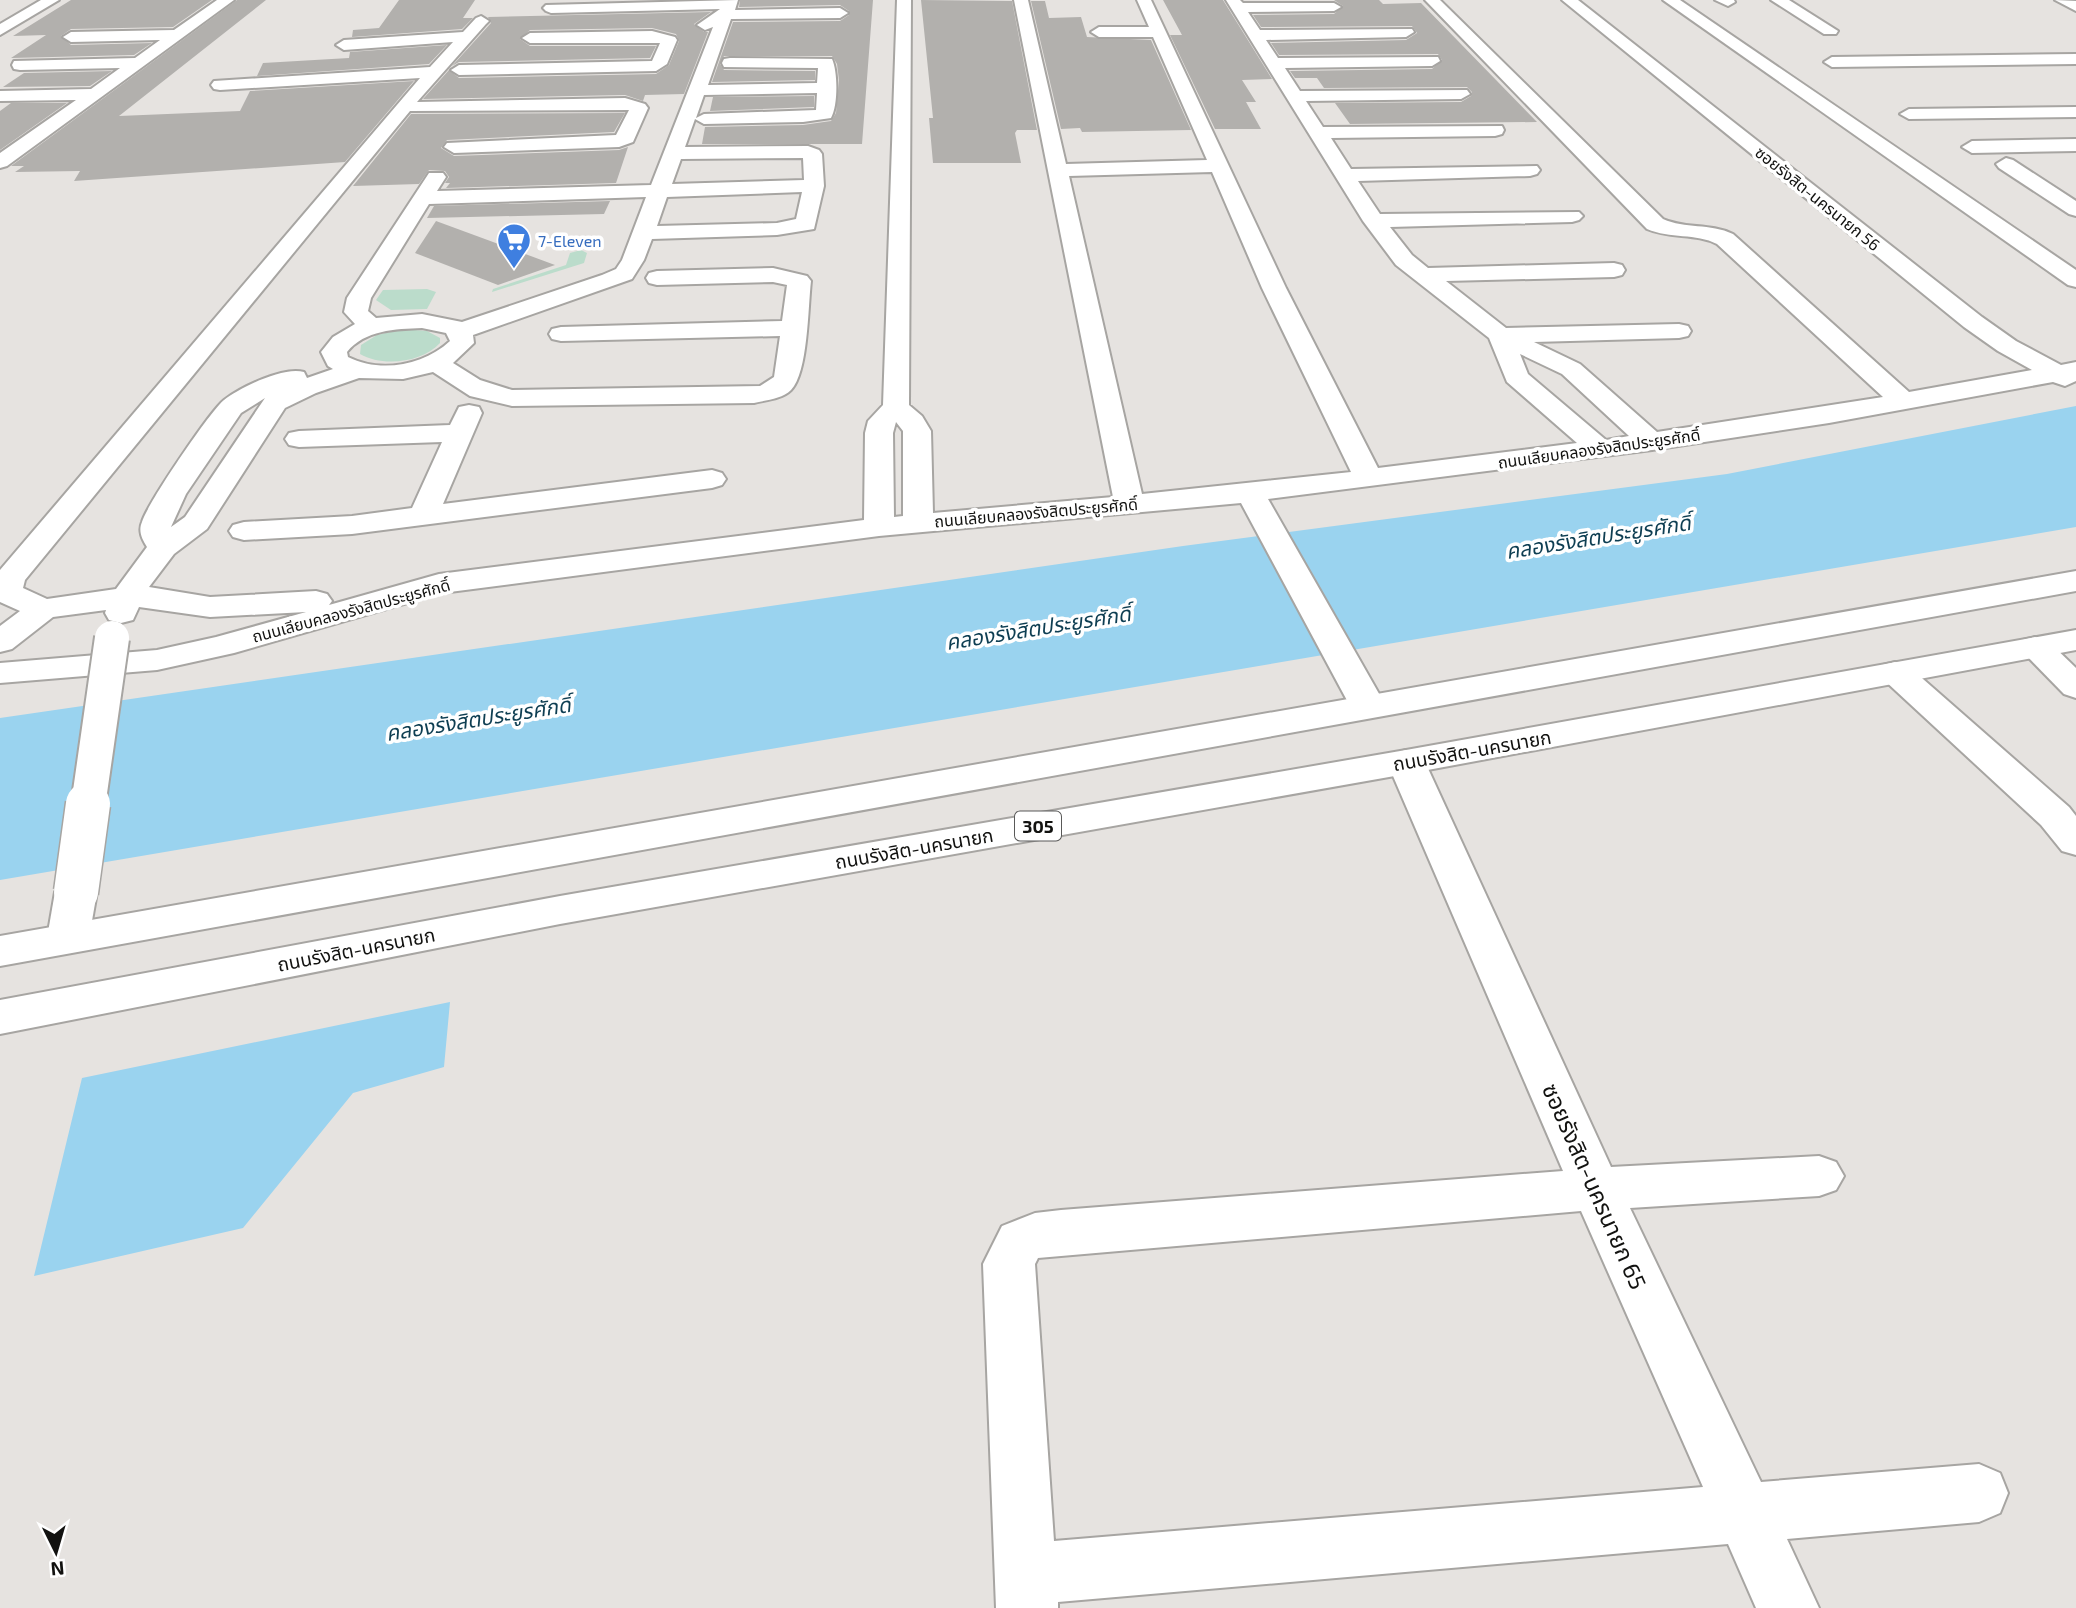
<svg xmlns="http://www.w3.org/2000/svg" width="2076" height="1608" viewBox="0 0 2076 1608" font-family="'Exo 2','Noto Sans Thai',sans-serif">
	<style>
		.green { fill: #bbdccb }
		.water { fill: #9ad3ef }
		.building { fill: #b2b0ad }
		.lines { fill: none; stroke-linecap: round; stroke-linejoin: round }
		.minor-casing { stroke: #a7a5a2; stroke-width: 4 }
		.major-casing { stroke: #a7a5a2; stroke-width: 4 }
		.minor { fill: #fff; fill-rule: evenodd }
		.major { fill: #fff; fill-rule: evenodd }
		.minor-bridge-far1-casing { stroke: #a7a5a2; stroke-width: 38; stroke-linecap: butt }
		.minor-bridge-casing { stroke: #a7a5a2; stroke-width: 47; stroke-linecap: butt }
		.minor-bridge-far1 { stroke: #fff; stroke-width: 34 }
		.minor-bridge { stroke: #fff; stroke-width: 44 }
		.labels { text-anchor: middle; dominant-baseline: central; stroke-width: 7; stroke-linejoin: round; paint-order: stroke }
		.far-street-label { font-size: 16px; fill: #121210; stroke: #fff }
		.far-shop-label { font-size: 16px; fill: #366cbe; stroke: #fff; text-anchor: start }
		.shield { fill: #fff; stroke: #595958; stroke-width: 2 }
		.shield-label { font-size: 18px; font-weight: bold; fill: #121210 }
		.street-label { font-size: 19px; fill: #121210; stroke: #fff }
		.water-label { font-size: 21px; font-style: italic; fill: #0e3e52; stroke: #fff }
		.near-street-label { font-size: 23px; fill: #121210; stroke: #fff }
	</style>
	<rect width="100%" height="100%" fill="#e6e3e0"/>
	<g class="green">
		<path d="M581,250L587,253L584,263L492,292L493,289L566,265L570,253Z"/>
		<path d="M427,289L436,292L427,309L391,310L376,300L383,290Z"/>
		<path d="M403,329L427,331L440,338V343C422,363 382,367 360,354L361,345L377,335Z"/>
	</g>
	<g class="water">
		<path d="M2076,406V527L0,880V718L1183,546L1727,474Z"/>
		<path d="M450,1002L444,1067L353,1093L243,1228L34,1276L82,1078Z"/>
	</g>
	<g class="building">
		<path d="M71,0H212L173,27L71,29L61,36L71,45L152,43L134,55L11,58L46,35L13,36Z"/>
		<path d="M237,0H266L119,116L240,111L250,91L414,81L345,162L74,181L80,171L15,172L24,166H11Z"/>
		<path d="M399,0H475L463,18H473L462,29L352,37L353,30L379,28Z"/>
		<path d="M740,0H873L862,144H702L705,127L803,125L831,121L836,113L839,80L837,64L832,56H724L720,64L724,70L815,71V80L712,82L733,22L840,21L849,15V11L840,5L739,7Z"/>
		<path d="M921,0L1012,1L1037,130H1017L1015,133L1021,163H933L929,118H933Z"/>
		<path d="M1163,0H1223L1272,79L1242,80L1256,102H1246L1261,129H1215L1170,35H1182Z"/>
		<path d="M1244,0H1379L1383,4L1421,3L1537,122L1350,124L1335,103L1461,102L1471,96L1472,92L1467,87L1324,88L1317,78H1295L1290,71L1432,69L1442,60L1438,54L1279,55L1271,43L1406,40L1417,33L1412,26L1261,27L1253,15L1334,14L1343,6L1334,0Z"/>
		<path d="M1031,1H1045L1049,18L1081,17L1087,37L1151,40L1191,130L1082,132L1080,128L1061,129Z"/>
		<path d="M711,12L694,24L704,32H708L684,94L645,95L643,101L625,95L423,99L449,70L459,78L656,74L669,65L679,41L676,34L652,28L530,30L520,39L530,46H656L650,58L459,62L452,66L491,23L488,17Z"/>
		<path d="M447,45L429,64L257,76L263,63L349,58L350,52Z"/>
		<path d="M112,71L90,86L3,87L24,73Z"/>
		<path d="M814,96V107L710,111L713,97Z"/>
		<path d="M11,103H67L0,150V111Z"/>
		<path d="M625,113L614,132L447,140L441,148L454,156L619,150L628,147L616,183L446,188L450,183H445L449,177L445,171L429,170L419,184L353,186L411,114Z"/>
		<path d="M610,201L604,214L427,218L434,206Z"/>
		<path d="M436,221L555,265L498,285L415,253Z"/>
	</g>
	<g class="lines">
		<g class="minor-casing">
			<g id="minor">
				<path d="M41,0H59L0,35V24Z"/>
				<path d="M217,0H234L7,166L0,168V153L76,100L0,101V91L91,89L120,68L20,70L14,69L12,65L14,61L135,58L160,40L71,42L63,37L71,32L174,30Z"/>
				<path d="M738,0L735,10L840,8L848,13L840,18L731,19L708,85L817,83L818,68L724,67L722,63L724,59L730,58L832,59C838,72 838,106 831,118L803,122L704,124L695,119L685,147L808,146L819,150L822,154L824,186L814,229L777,235L652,239L644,260L632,279L473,335L474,343L453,363L480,380L512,390L760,386L774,377L780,336L561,341L552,339L549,334L552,329L561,327L782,321L787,285L773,282L657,285L649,283L646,278L649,273L657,271L773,268L807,276L811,281C808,307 808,373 791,390C782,399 766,400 754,403L512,406L470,396L433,372L403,379L359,378L316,393L285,408L207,529L174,554L149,587L210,597L316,591L327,594L332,601L329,605L439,574L864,520L865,433L868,421L883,405L897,0H911L909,405L922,416L931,431L933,513L1113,497L1014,0H1028L1066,164L1207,160L1153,37H1099L1091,32L1099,27H1149L1137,0H1151L1286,288L1378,468L1577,443L1507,382L1489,338L1396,265L1363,221L1226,0H1240L1243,3H1334L1341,7L1334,11L1248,12L1260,30L1412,29L1414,32L1406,37L1266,40L1278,58L1438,57L1440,61L1432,66L1285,68L1300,91L1467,90L1470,94L1461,99L1306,101L1323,127L1502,126L1504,130L1502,134L1495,136L1331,138L1351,169L1537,166L1540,170L1537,174L1530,176L1358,181L1380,214L1579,212L1583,216L1579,220L1572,222L1390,227L1412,255L1428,268L1614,263L1622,265L1625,270L1622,275L1614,277L1446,281L1506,328L1679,324L1688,326L1691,331L1688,336L1679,338L1534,342L1580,364L1657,432L1883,397L1717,244C1696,233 1670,239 1647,229L1425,0H1440L1663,219C1685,229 1710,223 1733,234L1909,392L2032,370L1998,351L1964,327L1562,0H1578L1982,317L2016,341L2061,365L2076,362V381L2065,386L2053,382L1829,423L1652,450L1268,499L1386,706L1381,714L1368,717L1355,714L1350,706L1241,503L879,536L442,593L234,653L157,670L0,683V663L157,650L216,637L306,612L210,617L139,607L133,620L121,623L109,620L105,613L106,610L53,617L12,649L0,652V626L20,611L0,602V570L420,78L220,90L214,89L211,85L214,81L430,67L453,42L344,50L336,45L344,40L463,32L476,18L481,16L489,21L486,24L417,102L625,98L645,104L648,108L633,142L619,147L454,153L444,147L447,143L616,135L629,110L410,111L25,580L23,588L47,599L116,589L147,547C142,539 138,531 142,522C147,504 211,410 224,400C241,387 284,366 304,372L307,378L333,369L328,366L321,352L333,337L355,324L344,312L347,298L429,173H443L446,177L437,191L651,185L713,27L705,30L697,25L720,9L551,13L546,11L543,8L546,5ZM817,93L816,110L704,114L696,118L704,95ZM803,158L804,180L672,184L681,159ZM1212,172L1262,288L1351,472L1142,494L1069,176ZM802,192L796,219L777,223L657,226L667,197ZM646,197L622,260L616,269L602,275L462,322L422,314L376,318L368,311L371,298L429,204ZM422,328L446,333L450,341C423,366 380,373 348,357L347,352C365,330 395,329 422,328ZM1520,354L1562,374L1629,436L1606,440L1528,374ZM265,398L185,517L171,527L186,494L241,413ZM896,422L903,431V516L894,517L893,433Z"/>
				<path d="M1663,0H1680L2076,270V287L2068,285Z"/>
				<path d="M1715,0H1734L1735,2L1728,6Z"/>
				<path d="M1771,0H1789L1838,31L1836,34H1824Z"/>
				<path d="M2055,0L2076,1V11Z"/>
				<path d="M652,31L675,37L677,40L667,64L656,71L459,75L451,70L459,65L652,61L660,43H530L522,38L530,33Z"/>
				<path d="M2076,54V64L1832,67L1824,62L1832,57Z"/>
				<path d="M2076,107V117L1909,119L1900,114L1909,109Z"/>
				<path d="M2076,139V151L1972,153L1962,147L1972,141Z"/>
				<path d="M2006,158L2013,160L2076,201V216L2069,214L1999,168L1996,164Z"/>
				<path d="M469,405L479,407L482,413L443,504L712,470L722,473L726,479L722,485L712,488L352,534L244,540L233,537L229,531L233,525L244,522L352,516L412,508L442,442L299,447L289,445L285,439L289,433L299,431L450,425L459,407Z"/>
				<path d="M2035,637L2047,640L2076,668V698L2064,694L2018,647L2023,640Z"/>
				<path d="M1895,662L1907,665L2069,807L2076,816V855L2062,851L2041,825L1883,679L1878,672L1883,665Z"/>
				<path d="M1406,750L1419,754L1425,762L1611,1167L1819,1156L1836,1162L1844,1176L1836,1190L1819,1196L1630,1208L1761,1482L1979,1464L2000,1473L2008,1493L2000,1513L1979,1522L1787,1539L1819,1608H1756L1728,1544L1058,1602V1608H996L983,1264L1002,1226L1035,1213L1061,1210L1563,1171L1387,762L1393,754ZM1581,1211L1703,1487L1054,1541L1035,1264L1038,1258Z"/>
				<path d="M76,878L91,882L97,892L89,938L83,949L68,953L53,949L47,938L55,892L61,882Z"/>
			</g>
		</g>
		<g class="major-casing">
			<g id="major">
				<path d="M2076,571V591L0,966V936Z"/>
				<path d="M2076,630V650L1406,774L560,924L0,1034V1000L560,896L1406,750Z"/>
			</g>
		</g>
		<use href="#minor" class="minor"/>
		<use href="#major" class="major"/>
		<g class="minor-bridge-far1-casing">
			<path id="minor-bridge-far1" d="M88,806L112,638"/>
		</g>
		<g class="minor-bridge-casing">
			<path id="minor-bridge" d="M76,892L88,804"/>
		</g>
		<use href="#minor-bridge-far1" class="minor-bridge-far1"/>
		<use href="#minor-bridge" class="minor-bridge"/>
	</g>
	<defs>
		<g id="supermarket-pin" transform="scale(1.75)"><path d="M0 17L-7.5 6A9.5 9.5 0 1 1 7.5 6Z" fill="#3f7fe0" stroke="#fff"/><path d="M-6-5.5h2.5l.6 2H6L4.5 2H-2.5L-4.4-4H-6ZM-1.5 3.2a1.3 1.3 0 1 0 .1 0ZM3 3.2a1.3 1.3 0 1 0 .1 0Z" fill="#fff"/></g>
	</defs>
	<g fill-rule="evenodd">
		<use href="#supermarket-pin" x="514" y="240"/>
	</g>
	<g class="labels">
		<g class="far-street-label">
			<text transform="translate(1818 198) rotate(39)">ซอยรังสิต-นครนายก 56</text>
			<text transform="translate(1599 448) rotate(-8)">ถนนเลียบคลองรังสิตประยูรศักดิ์</text>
			<text transform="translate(1036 512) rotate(-5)">ถนนเลียบคลองรังสิตประยูรศักดิ์</text>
			<text transform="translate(351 610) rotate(-15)">ถนนเลียบคลองรังสิตประยูรศักดิ์</text>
		</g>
		<g class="far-shop-label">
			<text x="538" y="240">7-Eleven</text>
		</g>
		<rect class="shield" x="1015" y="811.5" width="46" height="29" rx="5"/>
		<g class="shield-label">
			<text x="1038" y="826">305</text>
		</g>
		<g class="street-label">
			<text transform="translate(1472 750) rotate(-10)">ถนนรังสิต-นครนายก</text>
			<text transform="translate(914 848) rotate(-10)">ถนนรังสิต-นครนายก</text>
			<text transform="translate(356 949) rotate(-11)">ถนนรังสิต-นครนายก</text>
		</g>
		<g class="water-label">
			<text transform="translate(1598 536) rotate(-9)">คลองรังสิตประยูรศักดิ์</text>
			<text transform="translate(1038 627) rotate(-9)">คลองรังสิตประยูรศักดิ์</text>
			<text transform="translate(478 718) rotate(-9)">คลองรังสิตประยูรศักดิ์</text>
		</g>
		<g class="near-street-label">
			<text transform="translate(1595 1186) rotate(66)">ซอยรังสิต-นครนายก 65</text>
		</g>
	</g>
	<g transform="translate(56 1552) rotate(175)" stroke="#ffffff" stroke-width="5" paint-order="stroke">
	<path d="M0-5L12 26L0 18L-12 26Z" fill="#121210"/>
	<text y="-10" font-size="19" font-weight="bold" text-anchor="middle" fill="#121210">N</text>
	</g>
</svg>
